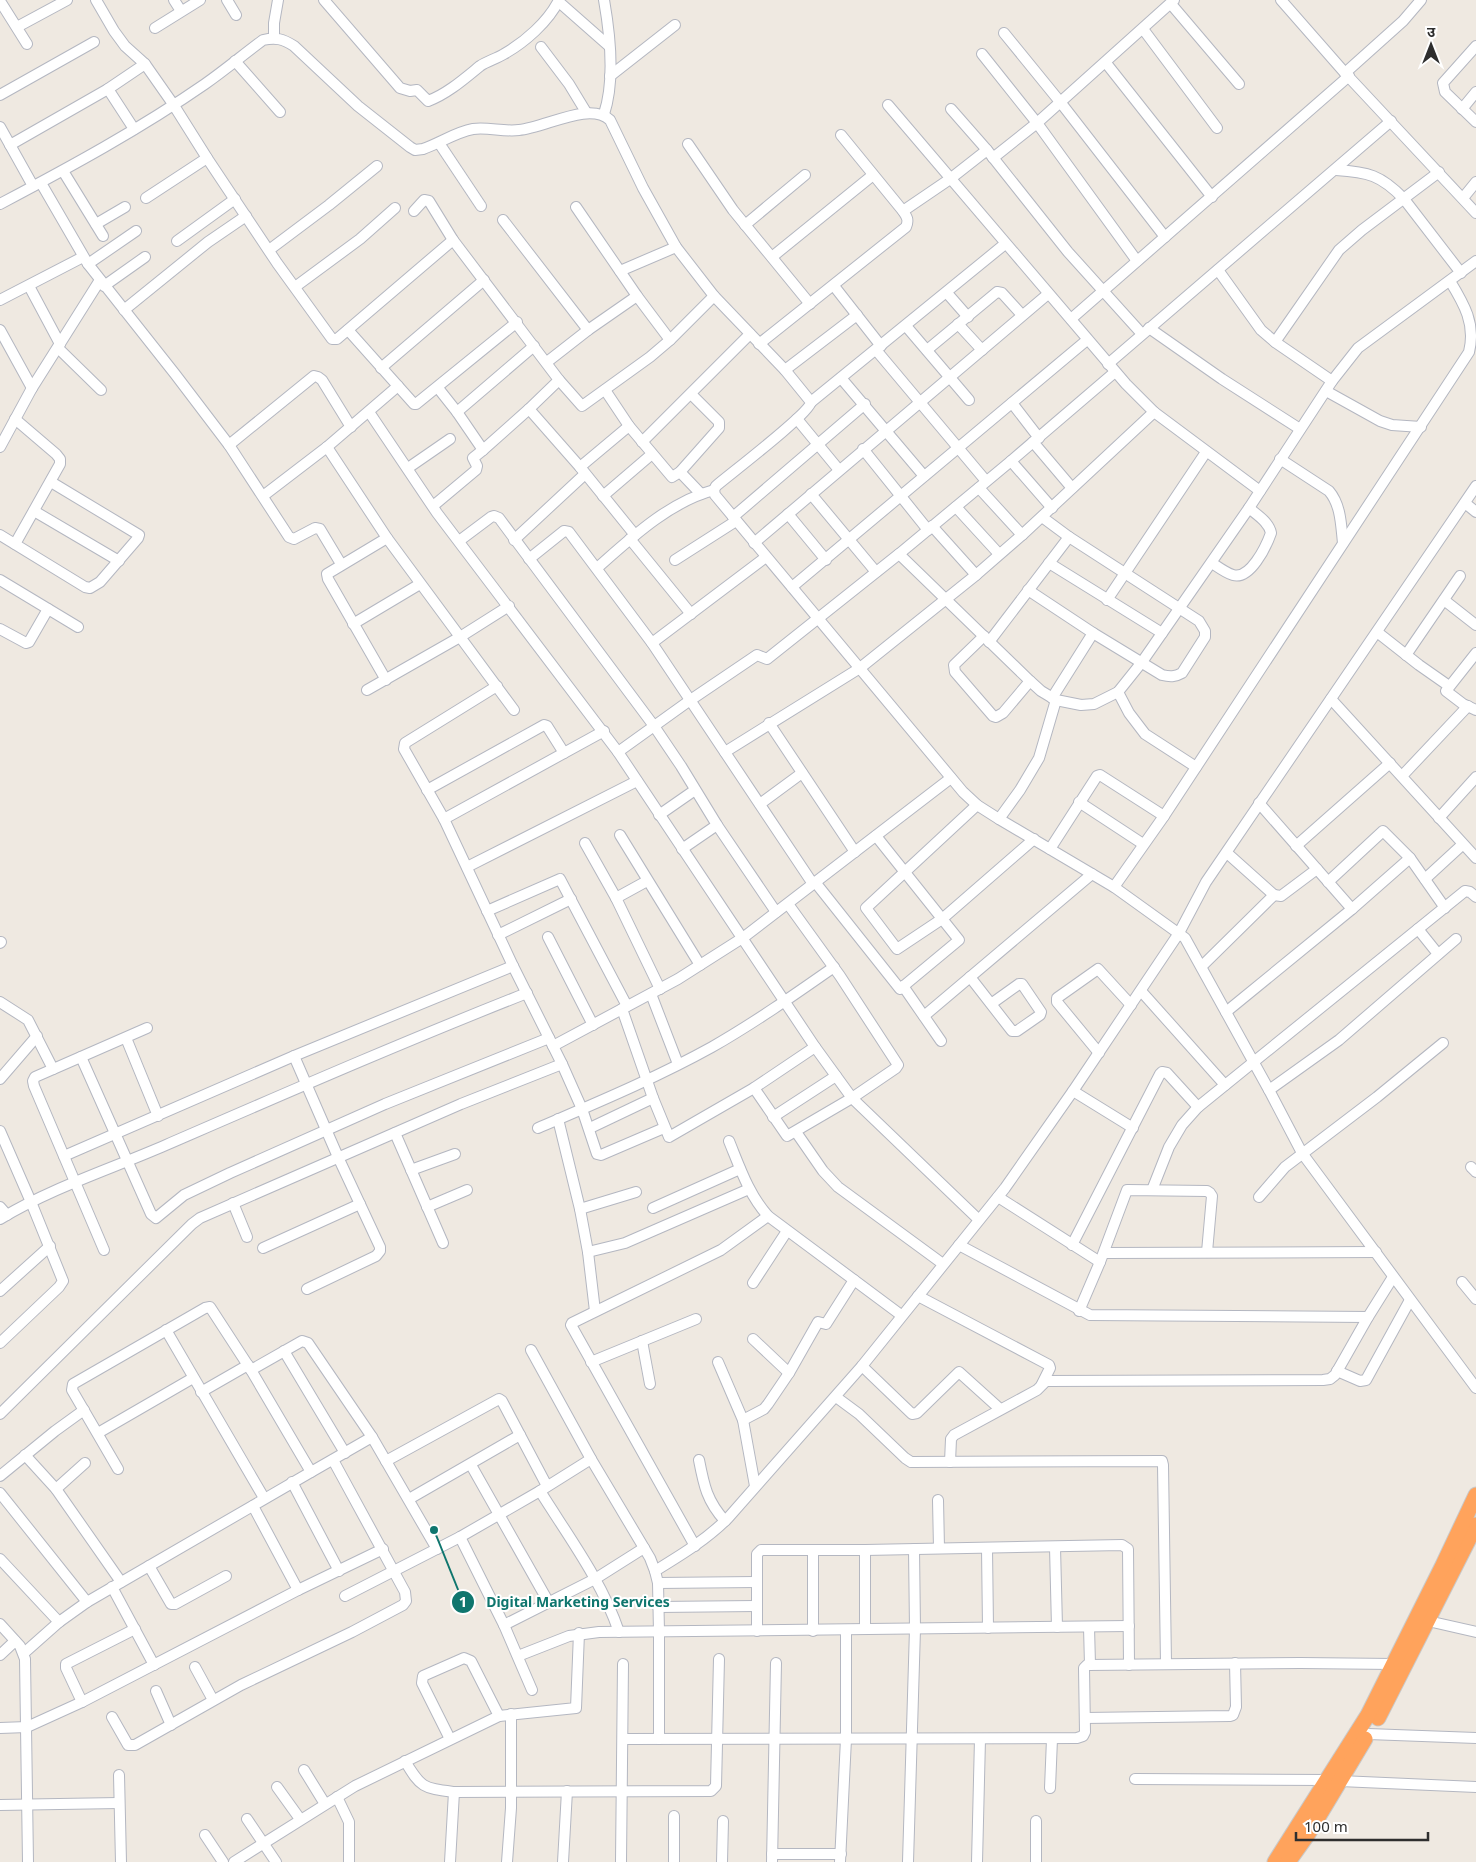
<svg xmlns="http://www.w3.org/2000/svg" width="1476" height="1862" viewBox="0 0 1476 1862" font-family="'Noto Sans','Noto Sans Devanagari',sans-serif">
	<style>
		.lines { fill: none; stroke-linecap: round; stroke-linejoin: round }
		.minor-casing { stroke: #b4b7c1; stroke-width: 12 }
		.highway-casing { stroke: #c9c9c9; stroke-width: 17 }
		.minor { stroke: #fff; stroke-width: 10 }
		.highway { stroke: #ffa35c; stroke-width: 15 }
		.leader { fill: none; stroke: #0f766e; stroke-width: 2 }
		.callout-dot { fill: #0f766e; stroke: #fff; stroke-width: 2 }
		.mark-label { font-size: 15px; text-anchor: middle; font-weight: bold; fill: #fff }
		.callout-label { font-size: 14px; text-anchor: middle; font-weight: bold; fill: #0f766e; stroke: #fff; stroke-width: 4; stroke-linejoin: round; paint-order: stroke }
	</style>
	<rect width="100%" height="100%" fill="#efe9e1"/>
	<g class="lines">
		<g class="minor-casing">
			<g id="minor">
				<path d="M96,0L114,31L125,46L145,64L173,104L207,158L277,263L332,339H337L453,240"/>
				<path d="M174,0L181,11"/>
				<path d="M227,0L236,15"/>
				<path d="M324,0L400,88L410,91L417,90L428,101C447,94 464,79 480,66C487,61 496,59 504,54C525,42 548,22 559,0"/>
				<path d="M604,0C610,34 615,81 604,114"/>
				<path d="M1281,0L1345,73L1476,213"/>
				<path d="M0,1L27,44"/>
				<path d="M559,2L609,46"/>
				<path d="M1171,4L1239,84"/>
				<path d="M17,27L67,0"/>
				<path d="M155,28L200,0"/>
				<path d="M1143,29L1217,128"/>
				<path d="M1004,33L1061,103L1165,237"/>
				<path d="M274,37V23L278,0"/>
				<path d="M1476,46L1443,83L1445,92L1476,122"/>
				<path d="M541,47L569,84L586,112"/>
				<path d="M982,54L1037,123L1137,261"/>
				<path d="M235,61L280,112"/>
				<path d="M1106,63L1212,197"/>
				<path d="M1345,73L1403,21L1421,0"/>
				<path d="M610,76L675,25"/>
				<path d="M108,89L134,129"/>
				<path d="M0,95L94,42"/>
				<path d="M888,105L1126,384L1154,412L1260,491"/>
				<path d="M951,109L987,150L1068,252L1142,334"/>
				<path d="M1462,109L1476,92"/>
				<path d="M0,127L33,186"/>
				<path d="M439,143L481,206"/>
				<path d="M688,144L733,210L810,304"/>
				<path d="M10,145L108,89L145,64"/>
				<path d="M993,158L1037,123L1174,0"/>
				<path d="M1336,170C1368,172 1381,175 1404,199L1461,273"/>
				<path d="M63,171L103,236"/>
				<path d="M41,183L88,264L175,374L229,445L289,537L294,539L315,528L320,529L341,564"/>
				<path d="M146,198L207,158"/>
				<path d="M1463,198L1476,182"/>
				<path d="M0,204C70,167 140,129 205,84C225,70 244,54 263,40C276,37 283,39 294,46L358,106L410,147L415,150L423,149C440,143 456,132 473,129C488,127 504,132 519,130C545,128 589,101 610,120L643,188L676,247L714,296L785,370L811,402C809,414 730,474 716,486L714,490L715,495L963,792L977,805L999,819L1114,887L1185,938L1269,1090L1302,1153L1476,1388"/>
				<path d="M576,207L637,296L670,340"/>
				<path d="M414,211L424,200L429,201L453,240L559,380L582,406L650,357L670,340L714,296"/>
				<path d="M903,211L950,179L987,150"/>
				<path d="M503,220L588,330"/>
				<path d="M96,224L125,207"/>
				<path d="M745,225L805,175"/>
				<path d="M177,241L235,199"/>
				<path d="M269,250L329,205L377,166"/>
				<path d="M772,257L873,175"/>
				<path d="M88,264L136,231"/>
				<path d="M1218,270L1261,330L1275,342L1332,381"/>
				<path d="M620,271L676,247"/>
				<path d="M29,286L60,344"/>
				<path d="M104,286L145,257"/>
				<path d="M834,286L881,346"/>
				<path d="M295,287L360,239L395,208"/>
				<path d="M947,293L968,317"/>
				<path d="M0,300L83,257"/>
				<path d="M124,310L208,242L246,216"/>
				<path d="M1071,319L1349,76"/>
				<path d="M958,324L982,350"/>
				<path d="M906,326L969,400"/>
				<path d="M1149,328L1222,379L1300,429"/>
				<path d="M0,330L32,388"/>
				<path d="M348,330L414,404H416L517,322"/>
				<path d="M1275,342L1339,250L1362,230L1439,172"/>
				<path d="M759,344L906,227C909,220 907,217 903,211L841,135"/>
				<path d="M58,348L101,390"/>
				<path d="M876,350L986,481"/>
				<path d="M927,350L997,292L1002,293L1022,315"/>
				<path d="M547,362L588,330L637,296"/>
				<path d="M1108,364L1391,121"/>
				<path d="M381,368L484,280"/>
				<path d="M785,370L857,315"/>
				<path d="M841,378L924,476"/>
				<path d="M438,388L457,412L483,450L529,409L559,380"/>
				<path d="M605,390L629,426L672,477L680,472L719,428V422L691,394"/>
				<path d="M1326,391L1380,421L1392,425L1421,427"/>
				<path d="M811,402L1005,244"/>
				<path d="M1012,403L1039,438"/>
				<path d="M529,409L580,467L635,535"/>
				<path d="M369,412L437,513L618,752L815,1047L852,1098L978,1219"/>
				<path d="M457,412L534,346"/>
				<path d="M797,419L839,470"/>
				<path d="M642,442L750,334"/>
				<path d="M1033,442L1072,488"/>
				<path d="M229,445L314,376L318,377L322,380L351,427"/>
				<path d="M0,447L32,388L100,280"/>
				<path d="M327,447L387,538L514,710"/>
				<path d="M863,449L928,530"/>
				<path d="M1280,459L1329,491C1341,505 1341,525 1343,543"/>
				<path d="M1011,461L1052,508"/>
				<path d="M580,467L629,426"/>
				<path d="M408,468L450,439"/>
				<path d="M680,472L701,494"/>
				<path d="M979,488L1022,535"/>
				<path d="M811,494L876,572"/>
				<path d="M263,496L327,447L398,386"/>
				<path d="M603,496L652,454"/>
				<path d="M1465,503L1476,512"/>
				<path d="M433,506L476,470L477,466L473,458L483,450"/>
				<path d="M956,507L999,554"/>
				<path d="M34,511L119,561"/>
				<path d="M788,514L826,560"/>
				<path d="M733,517L865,404"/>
				<path d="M932,526L976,575"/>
				<path d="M0,535L85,587L90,588L100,582L138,538L139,535L51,482"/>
				<path d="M630,539L691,614"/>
				<path d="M514,540L585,474"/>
				<path d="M459,541L491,517L494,516L499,518L654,726L681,766L717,825L776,912"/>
				<path d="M754,543L1048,294"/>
				<path d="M15,544L60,464V459L56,454L15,419"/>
				<path d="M899,554L1011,461L1115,372"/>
				<path d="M529,559L564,531L569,532L652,643L813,884"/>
				<path d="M675,560L736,521"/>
				<path d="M1049,563L1162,633"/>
				<path d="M1212,563C1218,567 1226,573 1233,575C1250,580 1266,547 1271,533C1269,522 1257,515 1249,508"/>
				<path d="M597,568C631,538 669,502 714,490"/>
				<path d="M0,580L78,627"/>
				<path d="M792,587L1087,340"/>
				<path d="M1028,590L1093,633L1162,675C1170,677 1175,677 1182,673L1205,637V631L1199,621L1069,537L1042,517"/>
				<path d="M1107,600L1206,452"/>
				<path d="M1444,600L1476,625"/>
				<path d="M353,624L420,584"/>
				<path d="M0,629L26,643L29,642L48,609"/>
				<path d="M1377,632L1419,665L1449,686"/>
				<path d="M984,636L954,665L955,672L993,716L996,717L1003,713L1030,681"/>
				<path d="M989,642L1069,537"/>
				<path d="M652,643L766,557"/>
				<path d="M1476,653L1446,691L1463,704L1476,710"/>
				<path d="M1406,655L1460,576"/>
				<path d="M386,680L328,579L327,574L387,538"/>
				<path d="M497,686L405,743L404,749L444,819L513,966L562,1064L582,1109L597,1154L601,1155L664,1128"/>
				<path d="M367,690L460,637L509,606"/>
				<path d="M1118,692L1129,713L1145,734L1196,767"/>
				<path d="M1052,698L1093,633"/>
				<path d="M1331,699L1476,858"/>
				<path d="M769,723L855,852"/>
				<path d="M618,752L689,701L757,655L767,659L899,554L1030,681L1041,691L1056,700L1081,705L1094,704L1118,692L1142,662L1249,508L1332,381L1358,348L1476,261"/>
				<path d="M725,752L860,668L976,575L1022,535L1154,412"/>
				<path d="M1402,776L1468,706"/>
				<path d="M427,790L544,725L547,726L564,753"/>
				<path d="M1079,802L1143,844"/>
				<path d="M1259,803L1352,909"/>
				<path d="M760,804L802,773"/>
				<path d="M977,805L866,908L897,949L942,919L1034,839"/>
				<path d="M659,815L695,790"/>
				<path d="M1439,818L1476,777"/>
				<path d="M444,819L604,731"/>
				<path d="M999,819L1020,790L1039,758L1056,700"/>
				<path d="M620,835L700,965"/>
				<path d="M585,843L616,898L660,989"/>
				<path d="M1296,846L1390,763"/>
				<path d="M682,849L717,825"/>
				<path d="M1050,849L1097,776L1100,775L1164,816"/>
				<path d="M467,867L637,781"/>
				<path d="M1425,879L1462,845"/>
				<path d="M815,882L900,989L959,940L876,836"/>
				<path d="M1328,882L1383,831L1410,858"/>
				<path d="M1114,887L1164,816L1469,352C1476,324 1464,304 1450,281"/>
				<path d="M1274,895L1281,896L1317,869"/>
				<path d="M616,898L647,881"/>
				<path d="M487,911L560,879L627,1006"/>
				<path d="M1418,929L1438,954"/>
				<path d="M498,935L571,899"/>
				<path d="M548,937L593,1025"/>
				<path d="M0,943L1,942"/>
				<path d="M1202,966L1274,895L1227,853"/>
				<path d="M970,977L1012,1031H1017L1040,1015L1041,1012L1022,984H1019L991,1004"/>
				<path d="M903,986L941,1041"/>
				<path d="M1141,991L1225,1085"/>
				<path d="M651,994L678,1064"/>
				<path d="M0,1002L28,1020L53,1069"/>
				<path d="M622,1009L653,1098L669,1137L754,1088L815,1047"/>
				<path d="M1226,1012L1352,909L1410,858L1445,908"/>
				<path d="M924,1016L1092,874"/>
				<path d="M126,1038L158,1116"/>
				<path d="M553,1046L678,979L744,937L951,778"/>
				<path d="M1099,1053L1057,1002V998L1098,969L1131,1005"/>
				<path d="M294,1056L338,1157L380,1247V1251L376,1256L307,1289"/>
				<path d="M81,1057L151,1214L156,1218L184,1195L230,1173L385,1104L549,1038"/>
				<path d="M0,1079L37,1036"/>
				<path d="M754,1088L787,1136L852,1098L896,1068L898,1065L840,976L788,904"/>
				<path d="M1269,1090L1339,1040L1456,939"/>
				<path d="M1073,1091L1133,1128"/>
				<path d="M773,1117L836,1076"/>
				<path d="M558,1119L580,1209L588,1252L595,1311"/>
				<path d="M538,1128C596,1103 656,1078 712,1047C754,1023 794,995 834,967"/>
				<path d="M590,1128L653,1098"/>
				<path d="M0,1131L31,1202L63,1281L59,1287L0,1343"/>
				<path d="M796,1132L823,1171L838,1187L943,1264"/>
				<path d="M395,1133L443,1243"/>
				<path d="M729,1141C740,1168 749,1195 768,1216L901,1315"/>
				<path d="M64,1156L294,1056L513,966"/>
				<path d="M1471,1167L1476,1172"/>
				<path d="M411,1170L455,1154"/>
				<path d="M1152,1190L1169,1147L1182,1125L1198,1107L1465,891L1470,892L1476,897"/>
				<path d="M998,1197L1100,1262"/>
				<path d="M1259,1197L1285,1167L1377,1097L1443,1043"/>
				<path d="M233,1203L247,1237"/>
				<path d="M0,1207L7,1215"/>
				<path d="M427,1207L467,1190"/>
				<path d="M653,1208L740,1169"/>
				<path d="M580,1209L636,1192"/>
				<path d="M0,1219C51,1188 111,1169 166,1145C286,1093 405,1041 527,993"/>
				<path d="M959,1245L1090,1315L1368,1317"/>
				<path d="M1072,1245L1160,1074L1162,1072L1167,1073L1198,1107"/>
				<path d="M263,1248L360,1204"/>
				<path d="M104,1250L34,1086L33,1081L35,1077L147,1028"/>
				<path d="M588,1252L625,1243L749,1189"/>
				<path d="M1104,1253L1376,1252"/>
				<path d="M1462,1282L1476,1299"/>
				<path d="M753,1283L787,1231"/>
				<path d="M0,1291L50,1246"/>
				<path d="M918,1296L1049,1365L1050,1368L1042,1384"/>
				<path d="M1079,1311L1100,1262L1127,1190L1207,1191L1210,1193L1212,1196L1207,1252"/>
				<path d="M166,1330L264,1498"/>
				<path d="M753,1339L789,1373"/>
				<path d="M642,1341L650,1384"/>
				<path d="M531,1350L591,1459L650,1558L655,1571"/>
				<path d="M284,1351L345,1453"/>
				<path d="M591,1362L696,1319"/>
				<path d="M718,1362L743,1420L755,1486"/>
				<path d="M862,1366L912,1414L917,1413L959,1372L1000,1409"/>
				<path d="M251,1370L302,1341L308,1343L372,1437L437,1549"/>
				<path d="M1337,1371L1360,1381L1366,1380L1410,1300"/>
				<path d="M201,1392L248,1365"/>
				<path d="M836,1397L859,1414L905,1458L911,1462L1162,1461L1163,1465L1166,1664"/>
				<path d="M0,1414L192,1224L200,1218L461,1104L562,1064"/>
				<path d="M743,1420L764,1409L768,1404L789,1373L818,1322L826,1324L854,1280"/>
				<path d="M98,1433L193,1378"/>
				<path d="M25,1455L56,1489L121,1582"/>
				<path d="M699,1460C704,1486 707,1501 725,1521"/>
				<path d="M386,1461L499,1399L502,1401L547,1486"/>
				<path d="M950,1462L951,1439L954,1435L1037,1390L1046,1381L1323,1380L1330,1379L1335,1375L1368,1317L1393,1277"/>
				<path d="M471,1465L549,1603"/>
				<path d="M311,1472L372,1437"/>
				<path d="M0,1476L55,1431L84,1410"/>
				<path d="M292,1482L339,1571"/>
				<path d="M56,1489L85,1463"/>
				<path d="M540,1491C568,1536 602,1581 619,1632"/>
				<path d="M0,1493L87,1602"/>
				<path d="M409,1499L520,1435"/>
				<path d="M938,1500L939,1548"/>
				<path d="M253,1506L298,1590"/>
				<path d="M460,1537L504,1625L532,1690"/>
				<path d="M695,1546L571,1325L572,1323L721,1250L768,1216"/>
				<path d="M1055,1547L1057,1627"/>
				<path d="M987,1548L988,1628"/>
				<path d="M813,1550V1631"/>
				<path d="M865,1550V1629"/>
				<path d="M0,1559L59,1622"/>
				<path d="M149,1566L171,1604H175L226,1576"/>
				<path d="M658,1583L756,1582"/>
				<path d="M112,1587L154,1665"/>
				<path d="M345,1596L460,1537L540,1491L591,1459"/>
				<path d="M658,1607L756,1606"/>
				<path d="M1428,1621L1476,1632"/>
				<path d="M0,1624L20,1646L25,1659L28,1862"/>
				<path d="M504,1625L595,1579L644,1548"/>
				<path d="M1089,1627L1090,1665"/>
				<path d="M757,1631V1554L761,1550H865L1122,1545L1128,1549L1129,1665"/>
				<path d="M24,1653L59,1622L87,1602L311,1472L251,1370L210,1307L205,1308L73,1384L72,1390L118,1469"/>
				<path d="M0,1655L15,1641"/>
				<path d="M518,1656L569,1636L599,1632L1129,1626"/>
				<path d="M195,1667L213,1700"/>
				<path d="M156,1691L171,1725"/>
				<path d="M82,1702L66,1668V1664L135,1629"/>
				<path d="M112,1717L128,1745H135L241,1685L352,1632L403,1605L406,1601L405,1592L333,1460"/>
				<path d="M1085,1718L1230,1716L1233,1715L1236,1707L1235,1663"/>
				<path d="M0,1728L27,1727L82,1702L298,1590L383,1549"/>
				<path d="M1368,1734L1476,1738"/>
				<path d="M450,1739L422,1683L423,1676L464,1658L471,1661L499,1716"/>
				<path d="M623,1739L1077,1738L1083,1736L1085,1732L1084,1668L1087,1665L1300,1663L1394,1664L1397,1666"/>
				<path d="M659,1739V1632L658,1583L655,1571C681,1555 706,1540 728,1518L862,1366L1005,1188L1073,1091L1179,933L1206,882L1476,486"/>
				<path d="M405,1761C421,1788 423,1788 454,1792L711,1791L716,1786L719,1659"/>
				<path d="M304,1770L325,1804"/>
				<path d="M119,1775L121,1862"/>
				<path d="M1135,1779L1328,1780"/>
				<path d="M1340,1781L1476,1787"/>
				<path d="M277,1787L300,1819"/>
				<path d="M1050,1788L1052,1739"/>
				<path d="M337,1797L349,1822V1862"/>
				<path d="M0,1805L119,1803"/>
				<path d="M247,1819L276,1862"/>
				<path d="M1036,1821V1862"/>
				<path d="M205,1835L223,1862"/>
				<path d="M772,1854H841"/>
				<path d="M234,1862L355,1786L499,1716L576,1708L579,1633"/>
				<path d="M450,1862L454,1792"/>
				<path d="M507,1862L511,1808V1714"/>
				<path d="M563,1862L567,1791"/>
				<path d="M621,1862L623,1664"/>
				<path d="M674,1862V1816"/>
				<path d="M722,1862L723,1821"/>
				<path d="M772,1862L776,1663"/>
				<path d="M840,1862L846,1739V1630"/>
				<path d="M908,1862L915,1629L914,1549"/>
				<path d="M977,1862L980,1739"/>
			</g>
		</g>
		<g class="highway-casing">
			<g id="highway">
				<path d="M1378,1718L1476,1525"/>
				<path d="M1275,1862L1368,1715L1443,1565L1476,1495"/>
				<path d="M1288,1862L1308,1834L1365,1739"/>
			</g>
		</g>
		<use href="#minor" class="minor"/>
		<use href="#highway" class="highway"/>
	</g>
	<path class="leader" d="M434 1530L463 1602"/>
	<g class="callout-dot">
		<circle cx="434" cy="1530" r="5"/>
		<circle cx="463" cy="1602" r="12"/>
	</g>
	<g class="mark-label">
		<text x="463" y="1607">1</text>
	</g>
	<g class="callout-label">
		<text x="578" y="1607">Digital Marketing Services</text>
	</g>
	<g transform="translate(1431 45)" stroke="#ffffff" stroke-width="4" paint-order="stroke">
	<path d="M0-4L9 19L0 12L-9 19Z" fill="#2e2e2e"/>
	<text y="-8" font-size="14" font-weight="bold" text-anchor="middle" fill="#2e2e2e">उ</text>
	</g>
	<path d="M1296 1832v8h132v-8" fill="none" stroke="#2e2e2e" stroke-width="2.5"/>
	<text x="1304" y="1832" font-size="15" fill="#2e2e2e" stroke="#ffffff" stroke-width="4" paint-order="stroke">100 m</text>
</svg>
